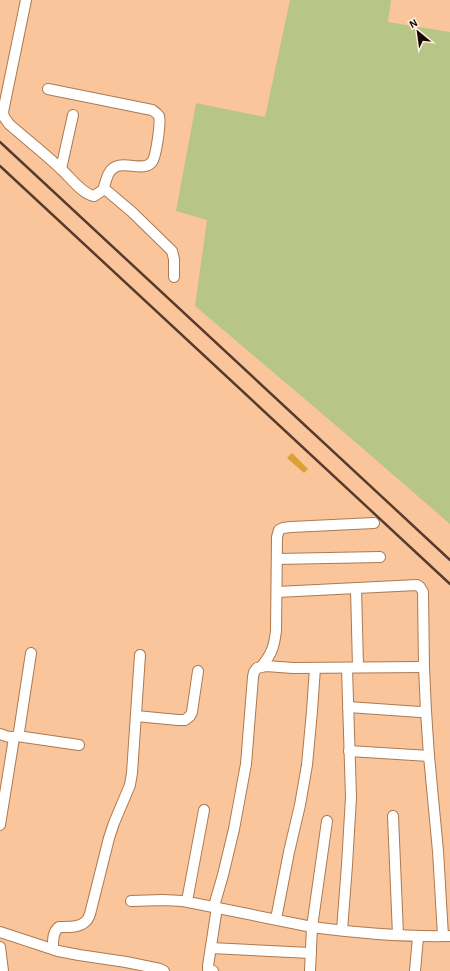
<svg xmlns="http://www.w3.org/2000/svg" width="450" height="971" viewBox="0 0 450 971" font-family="'Alegreya Sans',sans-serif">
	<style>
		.green { fill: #b7c687 }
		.building { fill: #d9a136 }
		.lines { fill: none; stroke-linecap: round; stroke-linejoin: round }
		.minor-casing { stroke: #ab7a52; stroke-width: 12 }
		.minor { stroke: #fff; stroke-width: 10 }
		.rail { stroke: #583c2b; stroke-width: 2.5 }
	</style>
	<rect width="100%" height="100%" fill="#fac59b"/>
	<path class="green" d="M290,0H391L388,22L450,32V524L346,434L195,306L207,220L176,211L196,103L265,117Z"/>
	<path class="building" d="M292,453L308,469L304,473L287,458Z"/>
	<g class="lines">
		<g class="minor-casing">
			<g id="minor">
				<path d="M26,0L3,112L4,117L9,124C26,139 44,153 61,169C70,177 82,194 94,196L103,190H106L132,212L172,251L174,259V277"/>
				<path d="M48,89L152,110C155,112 157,113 159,116C161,123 156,157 152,162C143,174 118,156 109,173C106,178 105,185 103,190"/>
				<path d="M61,169L73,115"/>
				<path d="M277,559L380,557"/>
				<path d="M356,588L358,667"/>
				<path d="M277,592L417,585L420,587L423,592L424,667L426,711"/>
				<path d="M262,666C272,653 274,647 276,631L277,537L279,530L283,528L291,527L374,523"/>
				<path d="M348,707L420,712L426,711L429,756L438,851L443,936"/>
				<path d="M136,716L178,720H185L190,716L192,712L198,671"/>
				<path d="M0,734C6,736 11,739 17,736L19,732L31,653"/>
				<path d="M17,736L79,745"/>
				<path d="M349,751L429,756"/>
				<path d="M393,816L398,935"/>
				<path d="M0,825L14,738"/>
				<path d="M131,901L163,900L183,901L312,927C357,933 405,937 450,936"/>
				<path d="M187,901L204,810"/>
				<path d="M214,906L223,875L234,829L246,764L253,677L254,672L257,668L266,666L293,668L424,667"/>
				<path d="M276,919L289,852L300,805L307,765L312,711L315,668"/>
				<path d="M342,930L347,865L351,797L347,668"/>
				<path d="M0,932L58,951L79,955L126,962L160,969L164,971"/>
				<path d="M0,947L3,971"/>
				<path d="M211,948L311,953"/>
				<path d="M53,949C53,942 52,932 59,927C67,927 79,928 85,922C88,920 89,917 90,914L109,838L114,823L130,785L132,773L140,655"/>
				<path d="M213,971L208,969V966L217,907"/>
				<path d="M310,971L312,927L327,821"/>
				<path d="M415,971L418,937"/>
			</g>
		</g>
		<use href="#minor" class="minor"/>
		<g class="rail">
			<path d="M0,142L450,560"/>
			<path d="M0,166L450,584"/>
		</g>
	</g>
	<g transform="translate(418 32) rotate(331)" stroke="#ffeee2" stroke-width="3" paint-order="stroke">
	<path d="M0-3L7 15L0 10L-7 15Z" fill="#190700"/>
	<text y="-6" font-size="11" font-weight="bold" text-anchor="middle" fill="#190700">N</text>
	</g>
</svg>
